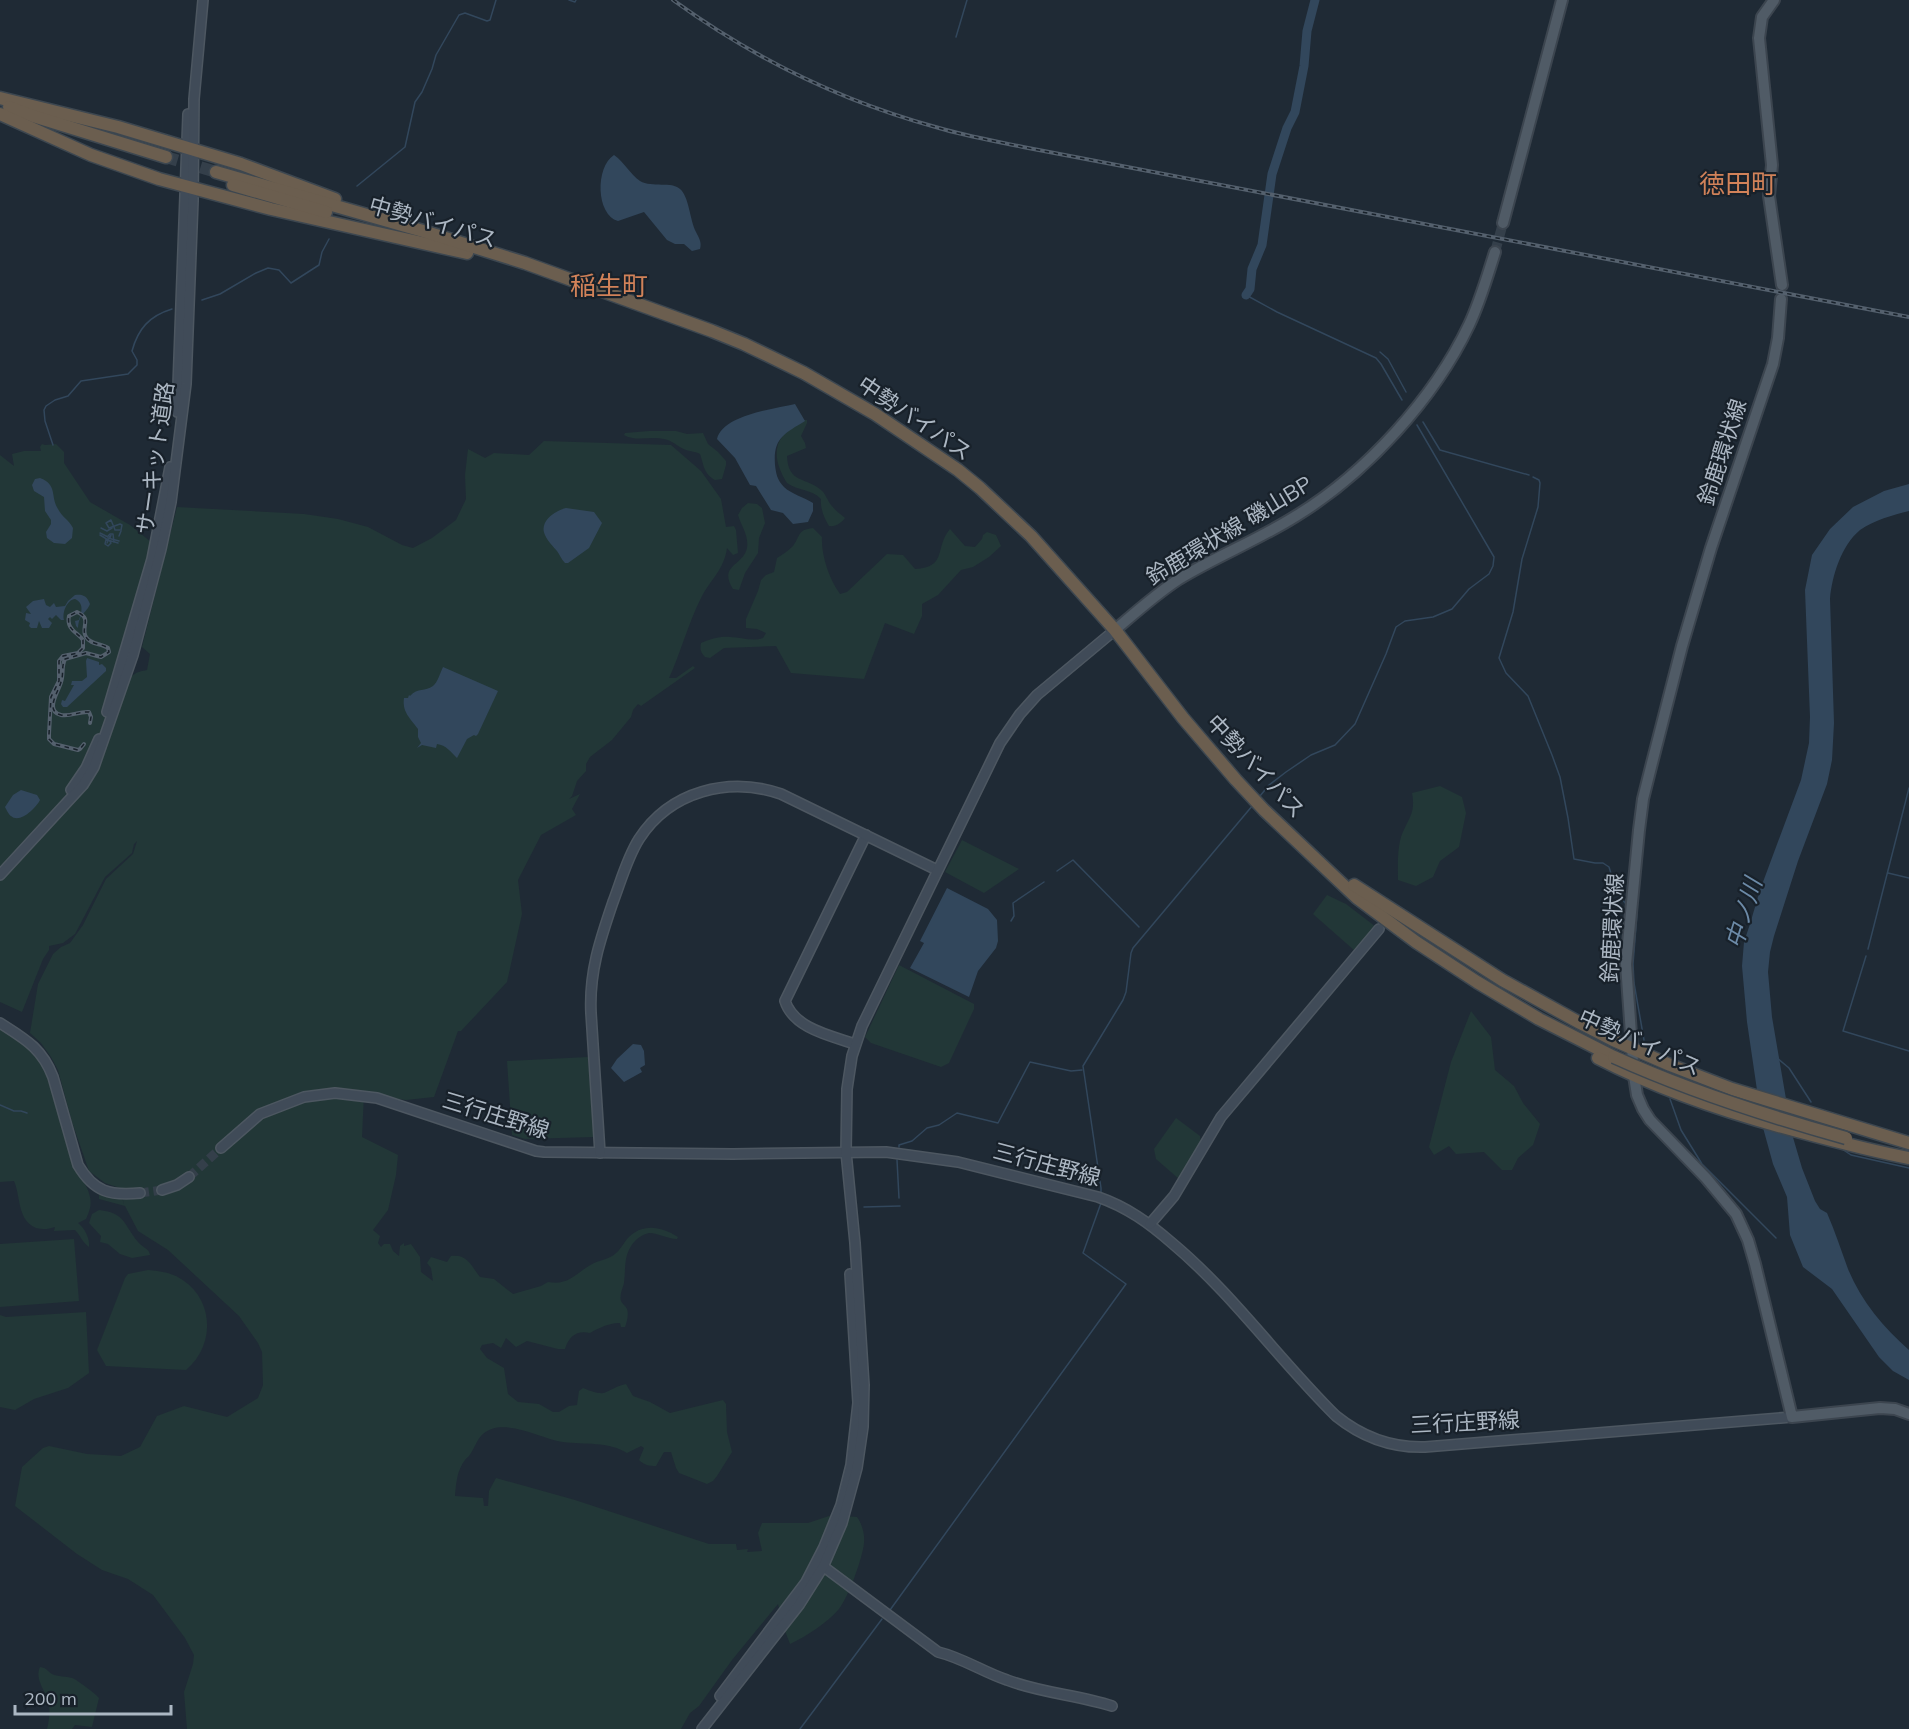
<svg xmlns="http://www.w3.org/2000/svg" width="1909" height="1729" viewBox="0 0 1909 1729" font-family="Mulish,'Noto Sans JP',sans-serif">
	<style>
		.green { fill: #223737 }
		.water { fill: #32475c }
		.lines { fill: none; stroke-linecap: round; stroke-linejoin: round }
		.stream { stroke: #32475c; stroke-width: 1.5 }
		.river { stroke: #32475c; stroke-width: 9 }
		.secondary-tunnel { stroke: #343f4a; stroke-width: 9; stroke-dasharray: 9 4.5; stroke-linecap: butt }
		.primary-tunnel { stroke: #343f4a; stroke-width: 10; stroke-dasharray: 10 5; stroke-linecap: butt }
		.highway-tunnel { stroke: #343f4a; stroke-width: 12; stroke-dasharray: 12 6; stroke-linecap: butt }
		.secondary-casing { stroke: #4d5761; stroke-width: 12 }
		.primary-casing { stroke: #3c454f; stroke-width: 14 }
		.highway-casing { stroke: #3d4750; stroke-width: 15 }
		.secondary { stroke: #404b58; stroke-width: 9 }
		.primary { stroke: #505b66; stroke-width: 10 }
		.highway { stroke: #6b5e4f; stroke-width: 12 }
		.rail-casing { stroke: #54606d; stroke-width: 4 }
		.rail { stroke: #18212a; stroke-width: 1.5; stroke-dasharray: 4.5; stroke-linecap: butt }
		.highway-bridge-casing { stroke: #3d4750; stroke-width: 15; stroke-linecap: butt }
		.highway-bridge { stroke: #6b5e4f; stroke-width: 12 }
		.labels { text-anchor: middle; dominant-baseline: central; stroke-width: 4.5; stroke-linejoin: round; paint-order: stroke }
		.street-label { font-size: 22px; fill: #acb7c3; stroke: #18212a }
		.water-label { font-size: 24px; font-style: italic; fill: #6c8aa7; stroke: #18212a }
		.quarter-label { font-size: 26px; fill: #d18259; stroke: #18212a }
	</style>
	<rect width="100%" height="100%" fill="#1f2a35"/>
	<g class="green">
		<path d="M803,420H807V423L801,436L805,443L806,448L787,456C788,484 807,477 821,490C826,494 827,500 831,505C835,510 840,514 845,518C841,523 836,527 829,526C824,518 820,508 821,499C812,489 798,491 787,483C770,455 773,436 803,420Z"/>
		<path d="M649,431H676L687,434L703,433L708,444L718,452L726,461V465L722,479L715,480C703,473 704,465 700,454C695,451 691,452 686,450C678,447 672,440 664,439C651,436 635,442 624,435L625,433Z"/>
		<path d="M544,441L671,445L701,471L721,499L726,527L734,526L736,530L738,553L733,555L727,548C724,570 710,580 701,598C688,624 681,652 669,678H676L693,666L695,668L641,706L638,704L633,710L631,717L612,740L590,757L586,764V771L577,781L572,796L569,799L580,794L572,809L576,815L541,835L518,880L522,914L507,982L461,1031H458L434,1097L406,1100L364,1094L362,1137L398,1155L396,1175L388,1210L373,1230L380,1236L378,1243L381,1247L384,1244H390L393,1251L399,1256L400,1246L404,1243V1246L411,1244L420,1257L421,1272L433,1281L431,1268L427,1263L431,1257L447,1262L451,1256C468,1254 471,1266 480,1277L494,1279L513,1294L541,1286L548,1282C570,1286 576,1272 594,1263C601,1260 609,1259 615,1254C620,1250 623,1244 627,1239C642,1223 660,1226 678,1237L677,1239C667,1239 659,1233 649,1233C644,1234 641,1236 637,1239C623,1252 626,1266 624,1283C623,1288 619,1295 621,1301C622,1304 626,1306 627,1309C629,1314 627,1322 625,1327H621L620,1323C612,1322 598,1328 590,1333C577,1330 569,1336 565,1349H558L527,1341L516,1347L506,1338L501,1348L493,1343L482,1345L480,1349L487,1358L504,1368L508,1394L518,1402L539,1404L553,1412H559L569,1406L577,1405L579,1391L583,1388C610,1399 602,1390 626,1384L633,1396L650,1402L670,1413L723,1400L726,1404L727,1432L732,1452L717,1476L713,1481L707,1484L679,1473L676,1468L671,1452H664L656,1466C649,1466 644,1465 639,1460L644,1448L641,1446L627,1453C608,1441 585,1445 563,1442C541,1439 503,1416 483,1434C477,1439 475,1447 471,1453C469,1457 467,1457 465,1460C457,1470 456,1484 455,1496L483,1498L484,1506H488L489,1491L496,1478L575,1500L709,1544H736L737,1550L748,1549L747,1552L762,1551L758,1533L762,1523H808L832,1515L857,1517C862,1524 865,1534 864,1543C863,1557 848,1598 839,1609C827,1623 807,1636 790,1644L785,1631L778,1604L732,1660L699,1706L690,1713L681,1729H187L184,1692L193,1664L194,1655L185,1638L153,1595L128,1579L102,1570L77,1554L15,1506L22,1467L43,1448L49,1446L87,1454L121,1456L140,1447L157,1416L184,1406L227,1417L258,1398L263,1385L262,1352L258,1343L239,1316L168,1250L138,1231L125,1206L99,1199V1193L115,1198H122L124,1204L120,1188L105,1183L89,1171L72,1122L58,1070L51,1057L41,1043L30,1033L38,984L53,954L61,947L70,943L83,925L106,879L133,854L137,841L134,844L132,853L105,877L75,934L63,943L49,946V950L43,959L22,1012L0,1002V455L14,466L12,454L24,451H41L40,447L42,444L45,445L56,444L64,452V463L90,502L130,525L151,542L117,712L119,714C119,705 125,683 132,676C136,672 142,671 147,670L150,654L142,647L177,507L304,514L338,519L368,527L402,545L413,548L432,538L456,520L466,499L465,475L468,449L485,458L494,453L529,455Z"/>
		<path d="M748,503L757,504L762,508L765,523L759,538L758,553L745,573L739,590L733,589C718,565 743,566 747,548C749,535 741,526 738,515L742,508Z"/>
		<path d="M813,528L822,537C821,555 829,579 840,594L847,592L887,554L903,555L915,569C948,567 934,548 950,529L965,546L975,547L982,539L983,535L987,532L996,535L1001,546L989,557L973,567L961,570L938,595L922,604V616L914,634L885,623L864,679L791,673L776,646L724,648L710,658L705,657C700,652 700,649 701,643C710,639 721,636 730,637C741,637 752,642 763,638L766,633L757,629L746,628V619L758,591L761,580L766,575L774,572L777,558C783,554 788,551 793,546C801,535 797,530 813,528Z"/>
		<path d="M1440,786L1462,797L1466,813L1459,847L1440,861L1433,877L1416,886L1398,880C1398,866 1397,851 1401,837C1408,818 1416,814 1412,793Z"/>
		<path d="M962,840L1019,869L984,893L945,872Z"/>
		<path d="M1327,895L1346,904L1376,927L1355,951L1313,914Z"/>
		<path d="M899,965L974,1004V1009L949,1063L941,1067L871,1043L865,1037Z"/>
		<path d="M1471,1011L1491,1037L1495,1070L1514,1086L1523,1103L1540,1124L1533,1145L1518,1158L1512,1170H1502L1484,1152L1456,1154L1449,1146L1434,1155L1429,1147L1451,1062Z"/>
		<path d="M0,1027C16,1037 36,1048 45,1066C58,1094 62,1126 70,1156C75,1171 87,1182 90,1197C92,1206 89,1212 86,1219L78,1223C85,1228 90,1239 89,1247C82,1242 81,1236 75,1230L54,1231L55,1227C49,1229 43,1230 36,1228C17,1220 21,1197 14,1181L0,1182Z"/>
		<path d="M588,1057L594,1137L525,1139L512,1135L507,1061Z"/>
		<path d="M1176,1118L1200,1136L1201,1143L1179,1179L1156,1159L1154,1149Z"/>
		<path d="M99,1210C126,1213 123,1224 138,1242C143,1248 149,1248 150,1255L132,1258L120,1254L108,1244L100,1242L101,1236L89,1223L92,1214Z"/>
		<path d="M74,1239L79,1301L0,1307V1244Z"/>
		<path d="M148,1270C158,1271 167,1272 176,1276C214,1295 217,1344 186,1370L106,1366L97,1350L125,1278L128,1274Z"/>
		<path d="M86,1312L89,1373L68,1388L34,1399L15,1410L0,1407V1315L6,1317Z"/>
		<path d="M40,1667C47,1668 47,1671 52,1674C58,1677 66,1676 72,1678C76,1679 96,1694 99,1698L92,1727L75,1725L72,1729H47C49,1722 50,1712 49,1704C47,1692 34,1680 40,1667Z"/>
	</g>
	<g class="water">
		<path d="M614,155C624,162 630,174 640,181C652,188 672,181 680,189C689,196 690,221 696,232C699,238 702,242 700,249L692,251L684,244H675L667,240L644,212L618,221C596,215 595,167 614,155Z"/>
		<path d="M795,404L805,421C784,434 773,438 775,465C776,473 777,480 784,487C791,494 804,497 813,503V511L808,522L793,524L783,513L771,510L756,486L750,485L735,458L717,439C723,415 774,409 795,404Z"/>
		<path d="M40,478C58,485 50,496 58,509C62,517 69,520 73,528L72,538L65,544L54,543L47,538L46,532L51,524V520L45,511L44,497L34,491L32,485L35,479Z"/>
		<path d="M1909,484V511C1893,515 1874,520 1860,530C1841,546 1832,576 1830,599L1834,723L1832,760L1827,784L1798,861L1774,936L1770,952L1768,972L1772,1017L1792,1134L1802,1168L1815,1201L1820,1209L1827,1213C1835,1231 1841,1250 1848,1269C1861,1301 1884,1328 1909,1350V1380L1893,1371L1879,1357L1832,1289L1803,1267L1790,1235L1787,1197L1773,1164L1762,1124L1747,1022L1742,966L1744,942L1750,924L1760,890L1801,780L1809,743L1810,717L1805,590L1812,555L1830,529L1853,507L1884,491Z"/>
		<path d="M566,508L594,512L602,523L589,548L568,563H565C561,559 560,555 557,551C553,546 548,542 545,535C539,522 554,511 566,508Z"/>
		<path d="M75,595C83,594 87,596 90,604C86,614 79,613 78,628L76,626L75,621L79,620C82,612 84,603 75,599C67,600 62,612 64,620H61L56,615L52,619L50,617L48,619L52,623L49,628H42L39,621L37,628H31L29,626L30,623L25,620L26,613L31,614L26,607L33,601L44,599L46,605L50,607L54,603L56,607L65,606L68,601Z"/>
		<path d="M87,658L99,662V665L102,664L106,668V671L67,707H63L61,704L62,700L65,701L74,685H76H71L72,681H82L87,677L86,661Z"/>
		<path d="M443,667L498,691L478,734L476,736L474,735L467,739L457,758C451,752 446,745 437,744L436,748L422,745L417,748L421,743L418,737V729C410,718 402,712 404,698H408L409,695L410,696C418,687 425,692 433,686C438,682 440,673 443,667Z"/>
		<path d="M21,790L37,795L40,800C36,808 20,824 11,816C9,815 6,809 5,807L13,795Z"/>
		<path d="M947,888L988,909L997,920L998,941L996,948L978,971L969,997L910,968L924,943L920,941Z"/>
		<path d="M633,1044L641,1045L644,1051L645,1065L640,1068L642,1072L624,1082L611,1068L617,1059Z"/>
	</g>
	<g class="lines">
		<g class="stream">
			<path d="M569,0L575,2L576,0"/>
			<path d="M956,37L967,0"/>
			<path d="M357,186L405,147L415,102L422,92L432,69L436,55L459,15L465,13L487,21L490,20L496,0"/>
			<path d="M1246,295L1277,312L1376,358L1381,364L1402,400"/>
			<path d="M202,300L220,294L256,273L268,268L279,270L291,283L319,265L322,252L329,239"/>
			<path d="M1380,352L1388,359L1406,392"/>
			<path d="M1423,422L1440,450L1529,475"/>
			<path d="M53,445L45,421L44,410L46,406L55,400L68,396L81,381L128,374L137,365V360L132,351C138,329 149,316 172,309"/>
			<path d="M1533,477L1539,480L1540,483L1538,507L1522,559L1513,612L1499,658L1506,673L1528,696L1552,755L1560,777L1568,818L1574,859L1595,863H1603L1609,867L1617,893L1626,904"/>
			<path d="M113,525L111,520L106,523L109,528L120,524L122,525L121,530"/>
			<path d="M114,527L115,530H120"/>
			<path d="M101,528L107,531L112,528"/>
			<path d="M100,533L108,537"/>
			<path d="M100,535L105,538L108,541L107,543"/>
			<path d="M108,536L110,534H113L114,542"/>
			<path d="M119,536L121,531"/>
			<path d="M109,537L111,535L110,538"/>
			<path d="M108,538L119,541"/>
			<path d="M106,539C109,539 110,541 111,543L108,546L105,544L106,540C110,540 114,542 118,543"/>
			<path d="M1260,796L1269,785L1286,772L1311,755L1335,745L1355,724L1386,654L1396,627L1405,621L1433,617L1452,609L1469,589L1489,574L1493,566L1494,557L1417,425"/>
			<path d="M1057,871L1073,860L1139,927"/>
			<path d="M1888,873L1909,878"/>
			<path d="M1637,914L1633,964L1634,983L1644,1040"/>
			<path d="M1011,921L1014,916L1013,903L1044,882"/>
			<path d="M1868,949L1909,788"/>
			<path d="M1866,956L1843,1031L1909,1051"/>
			<path d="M1777,1058L1789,1068L1811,1102"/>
			<path d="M1670,1099L1681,1130L1702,1164L1776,1238"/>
			<path d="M0,1105L14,1111H21L27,1113"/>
			<path d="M899,1147V1145L912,1141L927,1128L939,1125L957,1113L998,1123L1030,1062L1071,1071L1082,1070"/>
			<path d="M1839,1147L1851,1155L1909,1168"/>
			<path d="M897,1160L899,1198"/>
			<path d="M1101,1195V1188L1083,1066L1123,1000L1126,992L1131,953L1133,948L1253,805"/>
			<path d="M864,1207L900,1206"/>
			<path d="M890,1610L1126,1284L1083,1253L1101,1203"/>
			<path d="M800,1729L882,1619"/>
		</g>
		<path class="river" d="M1246,295L1250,289L1252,269L1262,245L1272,174L1287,128L1295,112L1304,66L1307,31L1315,0"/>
		<g class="secondary-tunnel">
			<path d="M189,1177L221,1148"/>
			<path d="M140,1193L162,1190"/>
		</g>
		<path class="primary-tunnel" d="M1495,252L1503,223"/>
		<path class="highway-tunnel" d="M166,157L216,172"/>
		<g class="secondary-casing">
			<g id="secondary">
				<path d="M177,412L188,114"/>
				<path d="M107,712L152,559L170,467"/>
				<path d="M71,790L86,768L99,739"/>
				<path d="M0,875L83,785L94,767L133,655L161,549L171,502L186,384L193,201L194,99L203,0"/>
				<path d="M0,1023C25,1039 42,1048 53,1077L78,1165C94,1192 110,1196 140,1193"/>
				<path d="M855,1044C832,1036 794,1029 785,1001L866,835"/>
				<path d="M221,1148L260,1114L304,1097L335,1093L377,1098L536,1151L544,1152L733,1154L886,1152L958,1162L1098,1197C1127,1207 1149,1223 1172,1243C1233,1294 1279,1360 1336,1416C1362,1437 1392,1448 1425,1447L1792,1417"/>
				<path d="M600,1153L591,1013C589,972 600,940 613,902C621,881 627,858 639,839C670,791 729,776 781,794L937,870"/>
				<path d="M162,1190L177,1185L189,1177"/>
				<path d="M1150,1224L1174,1196L1221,1117L1379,929"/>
				<path d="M820,1564L938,1652C963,1658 983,1672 1007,1680C1041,1693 1078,1695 1112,1706"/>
				<path d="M720,1696L806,1582L824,1547L841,1505L851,1465L858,1403L850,1274"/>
				<path d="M702,1729L799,1605L823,1567L842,1523L857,1468L863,1427L864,1385L855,1243L846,1152L847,1089L852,1056L862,1026L1000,743L1020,714L1037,695L1115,630"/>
			</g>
		</g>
		<g class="primary-casing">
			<g id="primary">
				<path d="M1774,0L1762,17L1759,38L1772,165L1769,196L1782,285"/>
				<path d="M1503,223L1562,0"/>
				<path d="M1781,299L1778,338L1773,364L1711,548L1682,646L1652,763L1643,799L1639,830L1626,964L1634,1076L1637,1095L1643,1109L1650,1120L1706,1178L1736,1214L1748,1240L1755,1264L1792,1417L1880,1408L1895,1409L1909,1414"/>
				<path d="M1115,630C1136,612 1156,594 1179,579C1217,556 1258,540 1296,516C1365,474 1434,399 1469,325C1480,302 1487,277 1495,252"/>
			</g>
		</g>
		<g class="highway-casing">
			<g id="highway">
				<path d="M0,98L118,127L241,164L335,199"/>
				<path d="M9,107L33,116L166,157"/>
				<path d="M0,114L91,155L159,179L271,209L467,253"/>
				<path d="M216,172L423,231L525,263L712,331L744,344L804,373L875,414L958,470L980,488L1031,536L1115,630L1183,718L1236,780L1264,810L1357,898L1416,942L1477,982L1539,1019L1614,1057"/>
				<path d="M233,185L326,212"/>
				<path d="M1354,885L1502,980L1580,1023L1613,1040L1670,1065L1732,1089L1909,1143"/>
				<path d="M1598,1058C1662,1091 1728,1113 1797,1131C1834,1141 1871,1151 1909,1158"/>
			</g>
		</g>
		<use href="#secondary" class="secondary"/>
		<use href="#primary" class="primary"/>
		<use href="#highway" class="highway"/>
		<g class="rail-casing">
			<g id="rail">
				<path d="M673,0C753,58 843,102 939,128C966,136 995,141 1023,147L1909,317"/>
				<path d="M84,744L80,749L78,750L54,744L49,739V734L51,697L59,681V661L63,656L78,653L83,648V640C77,632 66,629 69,616L77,612C93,619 80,627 86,637C91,645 101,643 108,648L109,652L101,657L86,653L65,659C61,667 64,674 61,682C59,691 44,711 61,715C70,717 80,711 89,712L91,717L90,723"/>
			</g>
		</g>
		<use href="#rail" class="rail"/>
		<g class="highway-bridge-casing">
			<path id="highway-bridge" d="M1614,1057C1689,1091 1767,1116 1846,1138"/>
		</g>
		<use href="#highway-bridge" class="highway-bridge"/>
	</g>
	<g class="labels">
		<g class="street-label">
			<text transform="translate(433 222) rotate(16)">中勢バイパス</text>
			<text transform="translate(915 418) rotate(34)">中勢バイパス</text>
			<text transform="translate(1722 452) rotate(-72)">鈴鹿環状線</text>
			<text transform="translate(155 458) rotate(-82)">サーキット道路</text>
			<text transform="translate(1229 530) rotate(-31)">鈴鹿環状線 磯山BP</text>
			<text transform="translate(1256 766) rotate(47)">中勢バイパス</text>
			<text transform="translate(1612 928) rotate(-87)">鈴鹿環状線</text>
			<text transform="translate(1640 1042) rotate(24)">中勢バイパス</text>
			<text transform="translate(496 1115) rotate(17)">三行庄野線</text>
			<text transform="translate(1047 1164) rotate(15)">三行庄野線</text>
			<text transform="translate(1465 1422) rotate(-3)">三行庄野線</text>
		</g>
		<g class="water-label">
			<text transform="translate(1743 913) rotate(-73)">中ノ川</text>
		</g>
		<g class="quarter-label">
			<text x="1738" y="183">徳田町</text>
			<text x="609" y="285">稲生町</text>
		</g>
	</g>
	<path d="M15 1705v9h156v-9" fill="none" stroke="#acb7c3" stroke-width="3"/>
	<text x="24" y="1705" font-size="18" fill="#acb7c3" stroke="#18212a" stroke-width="4.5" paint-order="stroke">200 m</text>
</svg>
